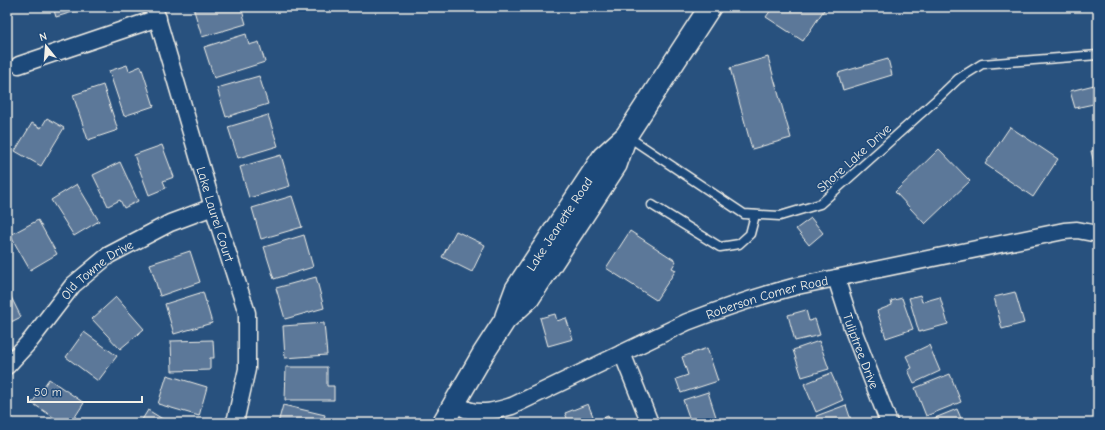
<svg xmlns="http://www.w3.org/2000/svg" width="1105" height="430" viewBox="0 0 1105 430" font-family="'Comic Neue',sans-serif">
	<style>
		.building { fill: #5b7899; stroke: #f4f1e8 }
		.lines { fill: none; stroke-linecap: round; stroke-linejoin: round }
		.service-casing { stroke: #f4f1e8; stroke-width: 11 }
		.minor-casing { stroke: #f4f1e8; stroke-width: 19 }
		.tertiary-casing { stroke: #f4f1e8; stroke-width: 24 }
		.service { stroke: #1f4a7a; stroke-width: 8 }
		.minor { stroke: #1f4a7a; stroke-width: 16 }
		.tertiary { stroke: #1f4a7a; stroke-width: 21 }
		.labels { text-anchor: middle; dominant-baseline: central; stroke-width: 3; stroke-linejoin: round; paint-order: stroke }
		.street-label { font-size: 13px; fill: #f4f1e8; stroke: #1f4a7a }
	</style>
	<rect width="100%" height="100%" fill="#28517e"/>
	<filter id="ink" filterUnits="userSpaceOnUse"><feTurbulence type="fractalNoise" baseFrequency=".025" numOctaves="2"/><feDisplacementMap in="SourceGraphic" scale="8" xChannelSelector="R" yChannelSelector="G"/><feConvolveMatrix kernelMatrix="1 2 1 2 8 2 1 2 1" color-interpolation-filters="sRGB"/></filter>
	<g filter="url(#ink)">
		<g class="building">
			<path d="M53,7H75L76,11L56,17Z"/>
			<path d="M193,7H241L246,24L202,37Z"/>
			<path d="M773,7H826L803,41L766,17Z"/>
			<path d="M246,34L249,45L259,42L265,62L214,78L204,47Z"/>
			<path d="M768,57L791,138L752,149L730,68Z"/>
			<path d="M888,59L892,75L843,90L838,73Z"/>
			<path d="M127,65L129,71L141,66L154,106L124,116L109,71Z"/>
			<path d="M259,76L268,104L226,117L217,88Z"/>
			<path d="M1098,84V103L1075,108L1070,91Z"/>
			<path d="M103,85L118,130L88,140L73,95Z"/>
			<path d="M268,115L278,146L238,158L228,127Z"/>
			<path d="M47,118L64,128L41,166L15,151L32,123L41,128Z"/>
			<path d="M1010,127L1058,159L1033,197L985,164Z"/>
			<path d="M162,145L174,177L163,181L166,188L149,195L134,155Z"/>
			<path d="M939,149L970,181L925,224L895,192Z"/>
			<path d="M1098,150V180L1091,151Z"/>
			<path d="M281,155L290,186L249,198L240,167Z"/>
			<path d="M120,162L138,201L124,208L120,200L108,206L93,175Z"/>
			<path d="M77,184L99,221L74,236L51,200Z"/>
			<path d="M292,196L302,227L261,239L252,208Z"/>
			<path d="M811,218L823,233L809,245L796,229Z"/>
			<path d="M38,220L57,254L30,270L10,235Z"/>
			<path d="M456,231L485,245L472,272L442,257Z"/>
			<path d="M630,231L676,261L672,268L676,270L656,300L606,268Z"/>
			<path d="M304,235L313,267L274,279L264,247Z"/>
			<path d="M190,251L200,282L160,296L150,264Z"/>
			<path d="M316,277L324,308L285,319L276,288Z"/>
			<path d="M7,289L21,317L7,324Z"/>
			<path d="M203,292L212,323L174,334L165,304Z"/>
			<path d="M1015,292L1024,323L1002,329L994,297Z"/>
			<path d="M920,295L922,302L940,297L948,324L919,332L909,298Z"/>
			<path d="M116,297L144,329L120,349L92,319Z"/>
			<path d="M902,298L913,329L886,338L877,311L892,305L891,301Z"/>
			<path d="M806,310L809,321L815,319L820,335L795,341L788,315Z"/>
			<path d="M555,314L557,321L566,318L573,339L548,346L540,318Z"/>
			<path d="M324,323L327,355L285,358L283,326Z"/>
			<path d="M84,332L117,356L98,381L66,357Z"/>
			<path d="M213,340L214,358H210V370L172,371L171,341Z"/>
			<path d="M819,341L829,369L802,377L793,350Z"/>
			<path d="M929,345L940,371L914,383L908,370L912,368L906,356Z"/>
			<path d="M707,348L718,381L681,393L676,379L688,375L682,357Z"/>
			<path d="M286,367H327V386H334V400H285Z"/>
			<path d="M831,373L843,400L816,412L804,384Z"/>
			<path d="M950,374L961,402L926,416L915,388Z"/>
			<path d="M167,375L207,387L199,416L158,404Z"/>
			<path d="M49,379L84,403L71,423H62L32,403Z"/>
			<path d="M708,392L718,423H691L683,400Z"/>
			<path d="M588,404L595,421L608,416L611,423H569L565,413Z"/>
			<path d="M283,405L325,415L323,423H278Z"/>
			<path d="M846,405L852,423H819L816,416Z"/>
			<path d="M957,409L963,423H932L930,420Z"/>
			<path d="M148,410L169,423H140Z"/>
		</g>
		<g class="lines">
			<g class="service-casing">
				<g id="service">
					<path d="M627,136L744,214L780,216L820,204L937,99L958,79L982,64L1098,55"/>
					<path d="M652,205L720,247L739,244L750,234L755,215"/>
				</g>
			</g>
			<g class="minor-casing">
				<g id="minor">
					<path id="s1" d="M154,7L213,207L247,313V369L236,418L234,423"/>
					<path d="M19,65L158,18"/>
					<path id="s2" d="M836,278L853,330L889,423"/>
					<path d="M622,353L650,423"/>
					<path id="s3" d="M7,366L30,341L73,285L109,255L170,223L213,207"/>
					<path id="s4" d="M454,402C458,404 463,408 468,410C483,415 498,410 512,406L687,322C723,308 759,296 797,286L1064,231L1077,230L1098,234"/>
				</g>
			</g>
			<g class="tertiary-casing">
				<g id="tertiary">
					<path id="s5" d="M506,316L516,289L603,157L624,138"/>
					<path d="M443,423L483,354L505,320L529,298L616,165L626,136L710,7"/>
				</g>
			</g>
			<use href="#service" class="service"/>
			<use href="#minor" class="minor"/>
			<use href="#tertiary" class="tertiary"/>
		</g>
	</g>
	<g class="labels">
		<g class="street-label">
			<text transform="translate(854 158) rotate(-42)">Shore Lake Drive</text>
			<text stroke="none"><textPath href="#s1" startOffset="216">Lake Laurel Court</textPath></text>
			<text stroke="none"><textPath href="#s5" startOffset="107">Lake Jeanette Road</textPath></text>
			<text stroke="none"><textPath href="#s3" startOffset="133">Old Towne Drive</textPath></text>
			<text stroke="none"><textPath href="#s4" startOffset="339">Roberson Comer Road</textPath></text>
			<text stroke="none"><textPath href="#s2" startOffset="77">Tuliptree Drive</textPath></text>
		</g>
	</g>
	<rect width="1105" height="430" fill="none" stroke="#1f4a7a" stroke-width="24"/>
	<rect x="12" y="12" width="1081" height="406" fill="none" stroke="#f4f1e8" stroke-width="1.5" filter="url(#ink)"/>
	<g transform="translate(46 46) rotate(343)" stroke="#1f4a7a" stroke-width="3" paint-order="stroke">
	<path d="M0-3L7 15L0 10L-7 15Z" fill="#f4f1e8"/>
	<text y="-6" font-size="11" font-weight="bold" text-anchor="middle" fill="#f4f1e8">N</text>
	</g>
	<path d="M28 396v6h114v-6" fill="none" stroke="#f4f1e8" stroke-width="2"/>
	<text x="34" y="396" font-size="12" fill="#f4f1e8" stroke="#1f4a7a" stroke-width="3" paint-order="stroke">50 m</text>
</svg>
